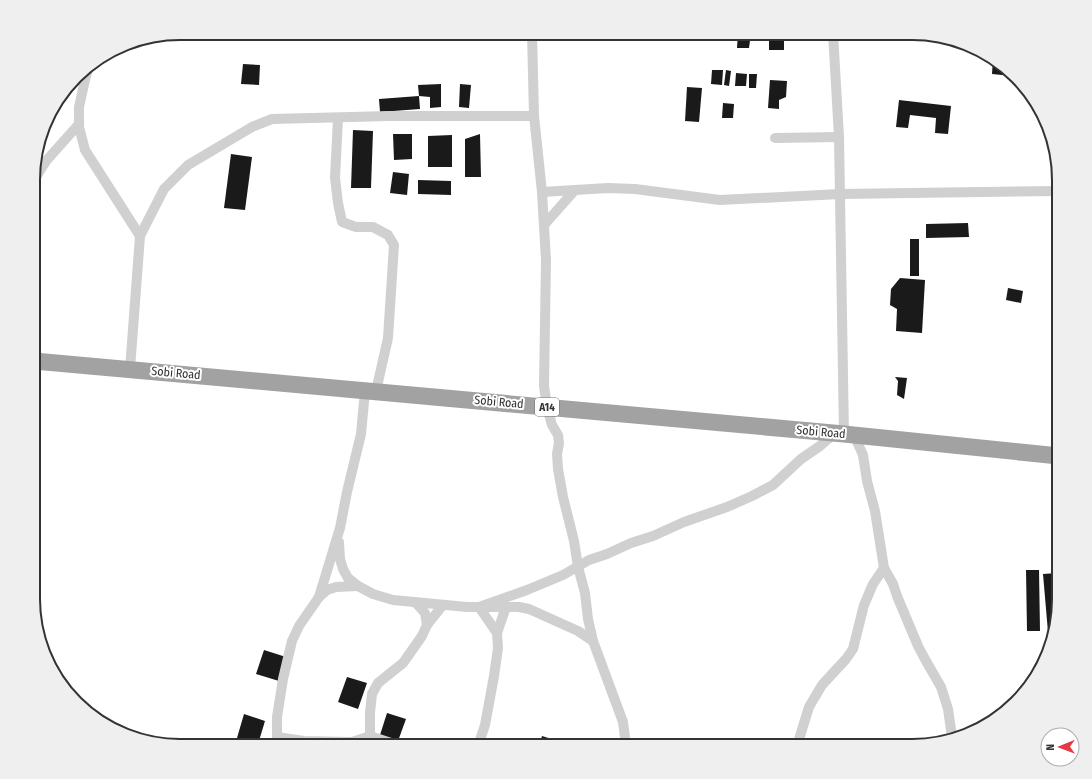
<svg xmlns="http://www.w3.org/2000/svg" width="1092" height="779" viewBox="0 0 1092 779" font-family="'Fira Sans Condensed',sans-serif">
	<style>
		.building { fill: #1a1a1a }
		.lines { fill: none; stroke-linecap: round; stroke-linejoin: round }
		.minor { stroke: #d0d0d0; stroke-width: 10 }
		.trunk { stroke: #a2a2a2; stroke-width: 17 }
		.labels { text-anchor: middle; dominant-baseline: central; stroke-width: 4; stroke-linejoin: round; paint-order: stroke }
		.shield { fill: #fff; stroke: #707070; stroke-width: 1 }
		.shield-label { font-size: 11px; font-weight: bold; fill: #333 }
		.street-label { font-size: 12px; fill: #333; stroke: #fff }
		.rim { fill: none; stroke: #333; stroke-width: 2 }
	</style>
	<rect width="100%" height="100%" fill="#fff"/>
	<g class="building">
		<path d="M686,33H707V38L687,41Z"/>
		<path d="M738,33H751L749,48H737Z"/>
		<rect x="769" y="33" width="15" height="17"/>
		<path d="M993,59L1002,63L1012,76L992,74Z"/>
		<path d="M243,64L260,65L259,85L241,84Z"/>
		<path d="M712,70H723L722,85L711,84Z"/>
		<path d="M726,70L731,71L729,86L724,85Z"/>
		<path d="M736,73L747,74L746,86H735Z"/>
		<path d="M749,74H757L756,88H749Z"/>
		<path d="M770,80L787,81L786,97L779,100V109L768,108Z"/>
		<path d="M441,84V107L430,108V97L419,96L418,85Z"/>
		<path d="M460,84L471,85L469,108L459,107Z"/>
		<path d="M687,87L702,88L699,122L685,121Z"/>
		<path d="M419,96L420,109L380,112L379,99Z"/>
		<path d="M899,100L951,106L948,134L935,133L936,118L910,115L908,128L896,127Z"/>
		<path d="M723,103L734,104L733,118H722Z"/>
		<path d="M353,130L373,131L371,188H351Z"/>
		<path d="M393,134H412V159L394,160Z"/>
		<path d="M480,134L481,177H465V139Z"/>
		<path d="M452,135V167H428V136Z"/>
		<path d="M231,154L252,157L245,210L224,208Z"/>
		<path d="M393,172L409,174L407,195L390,193Z"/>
		<path d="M418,180L451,181V195L418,194Z"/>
		<path d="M968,223L969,237L926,238V224Z"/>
		<rect x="910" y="239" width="9" height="37"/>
		<path d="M900,278L925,280L922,333L896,331L897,309L890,305L891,289Z"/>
		<path d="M1008,288L1023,291L1021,303L1006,300Z"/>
		<rect x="1057" y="336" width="2" height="72"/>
		<path d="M895,377L907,378L904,399L897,395L898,381Z"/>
		<path d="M1026,570H1039L1040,631H1027Z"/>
		<path d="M1057,573L1059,609L1053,632H1048L1043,574Z"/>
		<path d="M264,650L286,657L279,681L256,674Z"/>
		<path d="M347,677L367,683L358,709L338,702Z"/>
		<path d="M387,713L406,719L398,741L380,735Z"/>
		<path d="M244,714L265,721L258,744L237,738Z"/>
		<path d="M542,736L561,742L559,746H539Z"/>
	</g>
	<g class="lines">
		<g class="minor">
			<path d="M532,33L534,116L542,192L546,260L544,386L547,407L552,425L558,435L559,443L557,454L558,469L563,497L574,541L578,567L585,593L588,619L593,641L623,722L626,746"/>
			<path d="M833,33L839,137L844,434"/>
			<path d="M89,66L85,80L79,107V127L85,150L140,236"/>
			<path d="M338,118L335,178L338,203L342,222L356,227H373L388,235L394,245L388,338L376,391"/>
			<path d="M775,138L839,137"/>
			<path d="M34,180L46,161L79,124"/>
			<path d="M542,192L608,188L635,189L720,200L840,194L1059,191"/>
			<path d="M544,225L575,190"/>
			<path d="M130,369L140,236L164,189L188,165L252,127L272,119L390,116H534"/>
			<path d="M854,435L863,455L867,481L875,511L884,568L893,584L897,596L918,646L926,661L941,687L948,709L952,737"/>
			<path d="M339,542L340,559L343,569L348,578L358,586L373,594L393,600L467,607H519L529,609L578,631L593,641"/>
			<path d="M319,597L327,590L336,587L358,586"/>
			<path d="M415,602L425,613L427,625"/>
			<path d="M497,633L479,607L527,590L563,575L589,560L607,554L631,543L653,536L684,522L727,507L752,496L773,485L801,459L820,446L835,433"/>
			<path d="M370,736V713L372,694L378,683L403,663L422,636L427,625L443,605"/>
			<path d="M277,737L304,741L352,742L370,736L400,746"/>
			<path d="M277,746V717L283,679L292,641L299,626L319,597L340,528L347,492L361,434L365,391"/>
			<path d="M478,746L485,725L494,676L498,648L497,633L506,607"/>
			<path d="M797,746L809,707L822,685L846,659L853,649L864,605L873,584L884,568"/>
		</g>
		<path class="trunk" d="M34,361L844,434L1059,456"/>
	</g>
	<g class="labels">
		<rect class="shield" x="535" y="398" width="24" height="18" rx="3"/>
		<g class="shield-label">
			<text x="547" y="407">A14</text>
		</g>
		<g class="street-label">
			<text transform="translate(176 373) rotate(5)">Sobi Road</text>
			<text transform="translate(499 402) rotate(5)">Sobi Road</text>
			<text transform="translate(821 432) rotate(5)">Sobi Road</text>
		</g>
	</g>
	<path d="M0 0H1092V779H0ZM180 40H912A140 140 0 0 1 1052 180V599A140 140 0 0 1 912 739H180A140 140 0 0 1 40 599V180A140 140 0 0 1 180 40Z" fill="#efefef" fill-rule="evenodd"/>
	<path class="rim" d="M180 40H912A140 140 0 0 1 1052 180V599A140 140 0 0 1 912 739H180A140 140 0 0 1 40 599V180A140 140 0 0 1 180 40Z"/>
	<g transform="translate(1060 747) rotate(269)"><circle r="19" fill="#ffffff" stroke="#adadad"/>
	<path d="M0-3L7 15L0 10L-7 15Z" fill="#e63946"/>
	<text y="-6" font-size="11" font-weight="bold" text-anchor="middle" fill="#333333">N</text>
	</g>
</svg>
